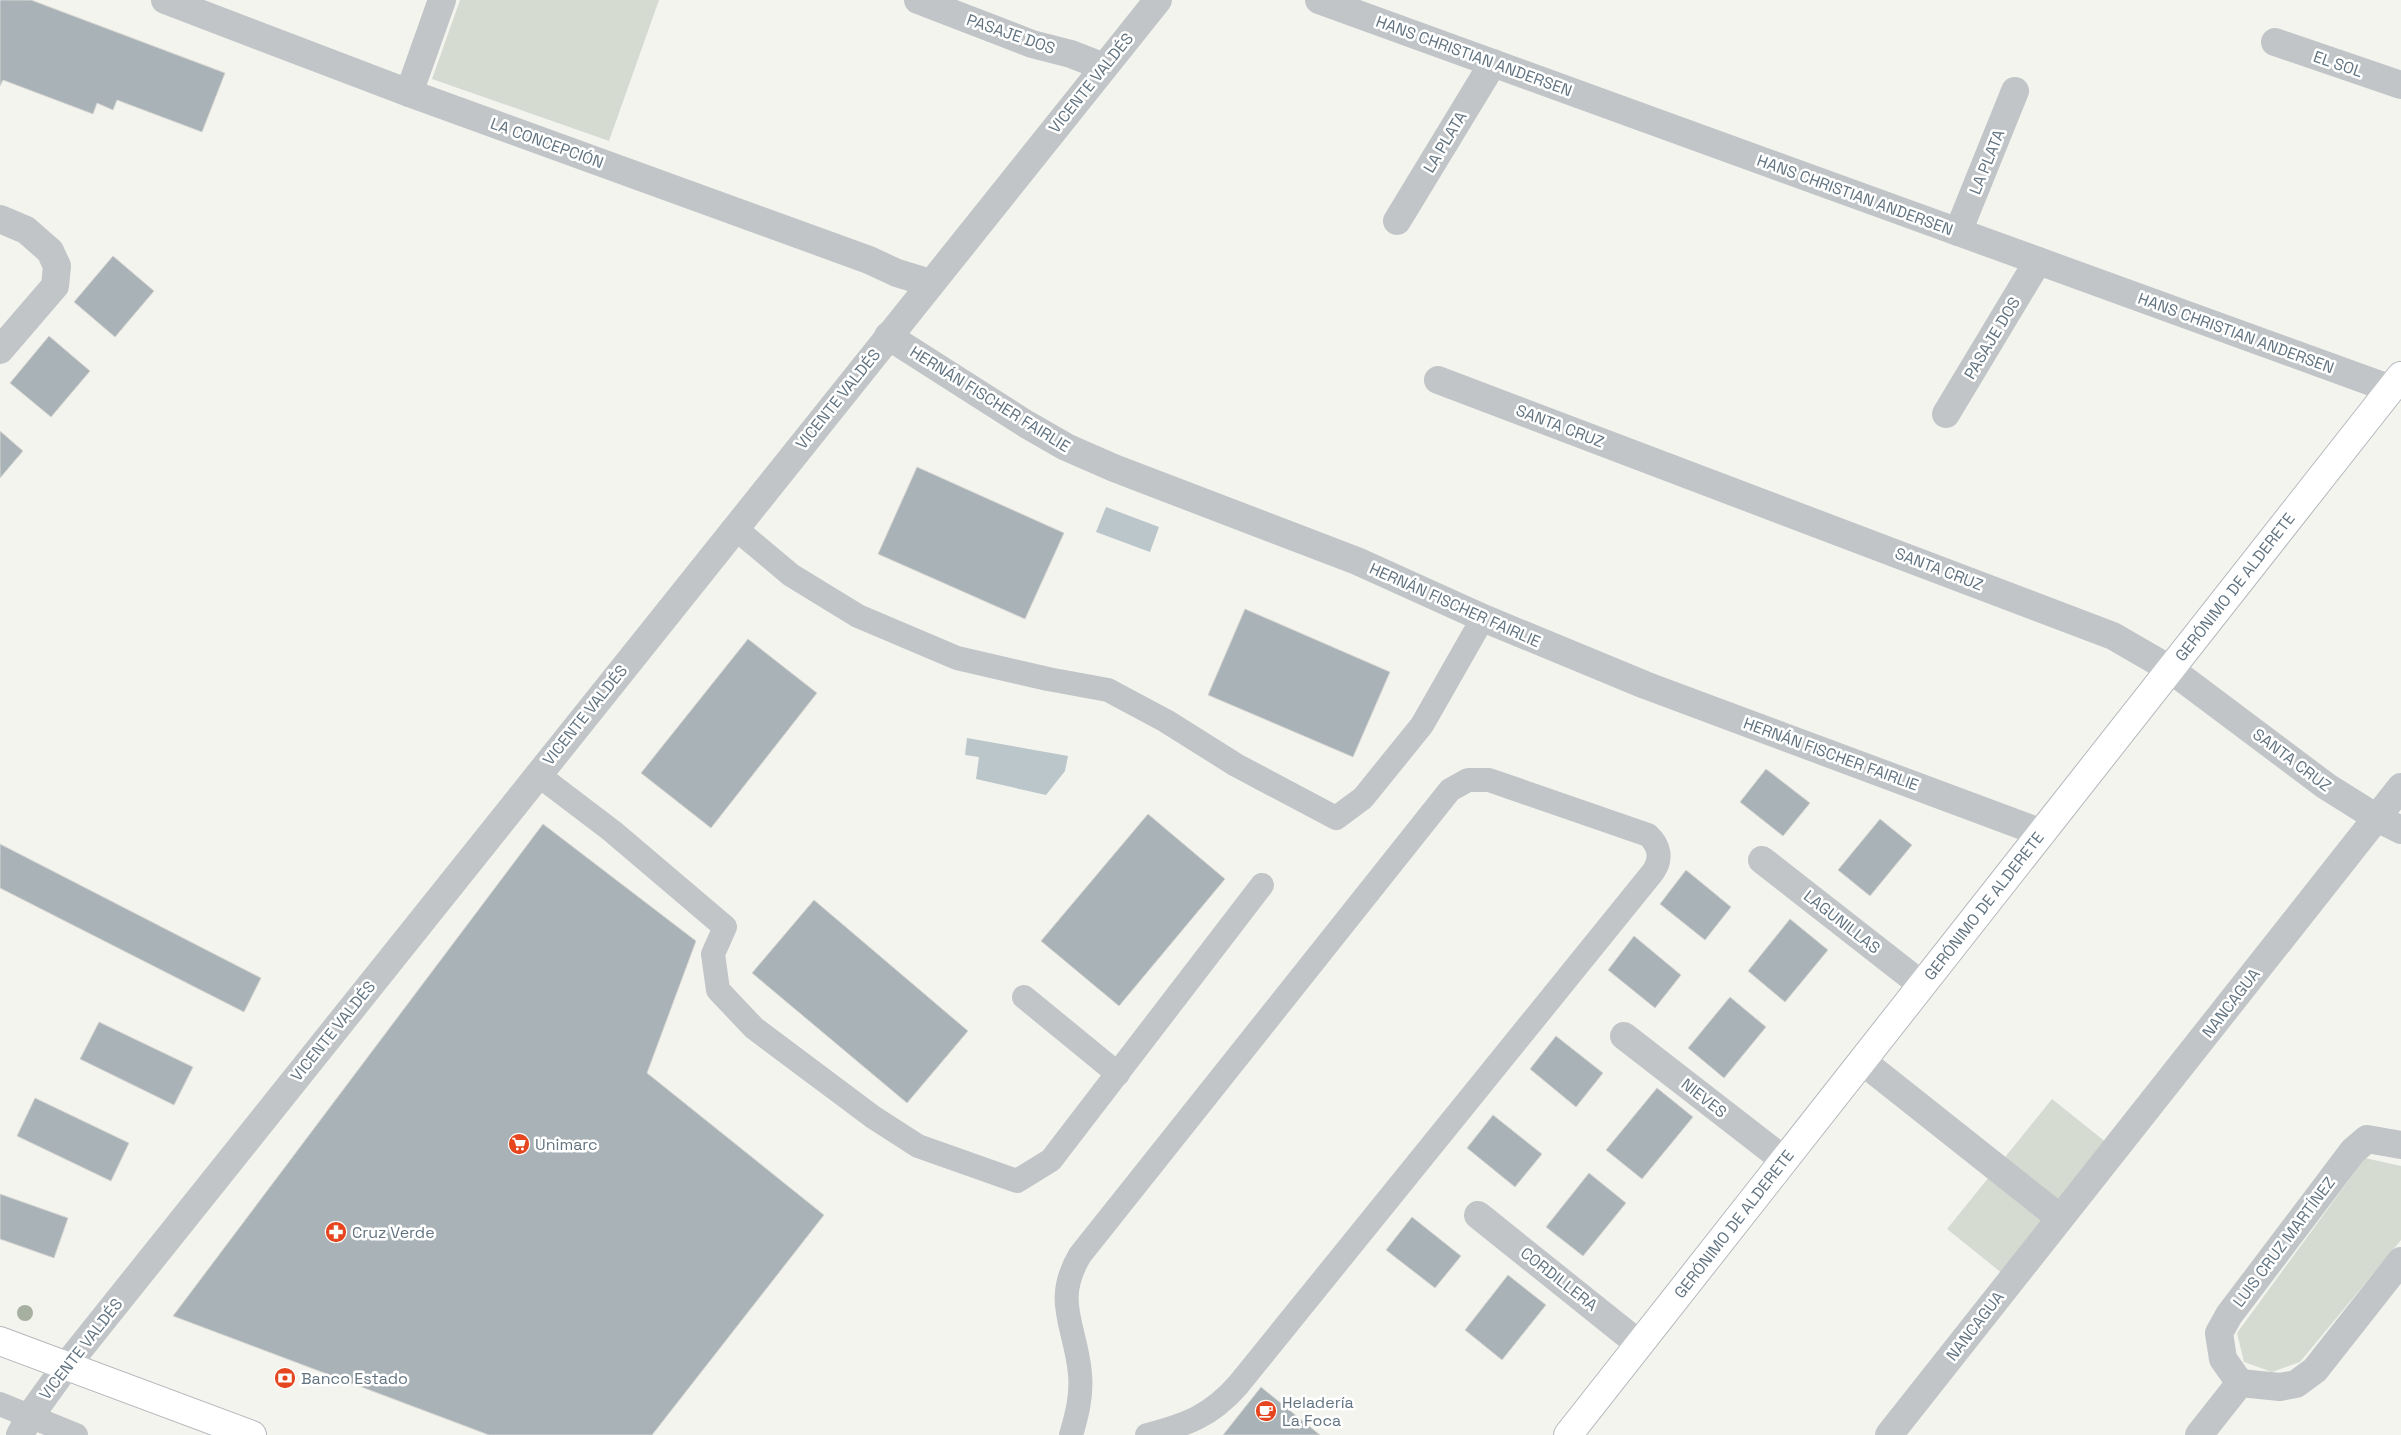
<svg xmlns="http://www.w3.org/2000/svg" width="2401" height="1435" viewBox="0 0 2401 1435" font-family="'Space Grotesk',sans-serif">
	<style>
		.green { fill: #d5dbd0 }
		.water { fill: #bac6ca }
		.building { fill: #a9b2b6; stroke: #d5d5d2 }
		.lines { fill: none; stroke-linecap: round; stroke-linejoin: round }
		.secondary-casing { stroke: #b3b9bc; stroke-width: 30 }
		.primary-casing { stroke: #b4b8bc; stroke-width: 30 }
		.service { stroke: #c1c5c8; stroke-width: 24 }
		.minor { stroke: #c1c5c8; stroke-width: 28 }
		.tertiary { stroke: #c1c5c8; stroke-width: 28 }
		.secondary { stroke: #fff; stroke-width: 28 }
		.primary { stroke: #fff; stroke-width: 28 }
		.tree { fill: #a6b0a1 }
		.labels { text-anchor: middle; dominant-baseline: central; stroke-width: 5; stroke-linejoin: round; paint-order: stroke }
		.street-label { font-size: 16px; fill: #627481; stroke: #fff }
		.poi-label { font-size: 16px; fill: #627481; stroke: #fff; text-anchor: start }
	</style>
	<rect width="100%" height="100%" fill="#f4f4ef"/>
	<g class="green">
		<path d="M460,0H659L609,141L432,79Z"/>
		<path d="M2052,1099L2107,1143L2003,1274L1947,1229Z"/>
		<path d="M2365,1158L2401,1166V1240L2300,1362L2272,1372L2244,1362L2237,1333Z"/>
	</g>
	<g class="water">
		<path d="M1106,507L1159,527L1150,552L1096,532Z"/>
		<path d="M967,738L1068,756L1065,771L1046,795L976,779L979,757L965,755Z"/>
	</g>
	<g class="building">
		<path d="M0,0H31L225,73L202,132L117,100L113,110L97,103L93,114L3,80L0,86Z"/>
		<path d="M113,256L154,291L115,337L74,302Z"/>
		<path d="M49,336L90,371L51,417L10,383Z"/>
		<path d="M0,431L23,451L0,478Z"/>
		<path d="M917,467L1064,533L1025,619L878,554Z"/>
		<path d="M1245,609L1390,672L1353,757L1208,695Z"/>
		<path d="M748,639L817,693L711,828L641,773Z"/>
		<path d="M1766,769L1810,803L1783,836L1740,802Z"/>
		<path d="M1148,814L1225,879L1119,1006L1041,941Z"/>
		<path d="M1880,819L1912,845L1870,896L1838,870Z"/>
		<path d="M543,824L696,941L647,1073L824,1215L652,1435H489L173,1316Z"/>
		<path d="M0,844L261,978L244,1012L0,888Z"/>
		<path d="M1686,870L1731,907L1705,940L1660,904Z"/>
		<path d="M814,900L968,1031L907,1103L752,973Z"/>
		<path d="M1790,919L1828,950L1785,1002L1748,971Z"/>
		<path d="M1634,936L1681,975L1655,1008L1608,970Z"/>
		<path d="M1730,997L1766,1027L1724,1078L1688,1048Z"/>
		<path d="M99,1022L193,1067L174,1105L80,1059Z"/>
		<path d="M1556,1036L1603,1073L1576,1107L1530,1069Z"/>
		<path d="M1657,1088L1693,1117L1642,1179L1606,1150Z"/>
		<path d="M35,1098L129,1143L111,1181L17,1136Z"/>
		<path d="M1493,1115L1542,1154L1515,1187L1467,1148Z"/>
		<path d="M1589,1173L1626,1203L1583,1256L1546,1227Z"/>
		<path d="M0,1194L68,1218L54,1258L0,1239Z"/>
		<path d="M1412,1217L1461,1256L1435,1288L1386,1250Z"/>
		<path d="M1508,1275L1546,1305L1502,1360L1465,1330Z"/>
		<path d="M1261,1387L1320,1435H1223Z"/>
	</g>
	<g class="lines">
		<g class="secondary-casing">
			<path id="secondary" d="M1568,1435L2401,376"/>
		</g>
		<g class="primary-casing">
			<path id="primary" d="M0,1341L252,1435"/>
		</g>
		<g class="service">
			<path d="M735,528L791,575L858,616L957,658L1048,679L1108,690L1166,721L1236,765L1336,818L1363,798L1422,725L1483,618"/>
			<path d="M537,774L612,831L725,927L713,954L718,990L754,1028L873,1117L918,1146L1017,1181L1051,1160L1262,885"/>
			<path d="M1024,997L1118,1074"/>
			<path d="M0,1404L76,1435"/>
			<path d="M1071,1435C1077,1415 1082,1395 1080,1374C1076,1326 1052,1302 1080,1255L1450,790L1468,780H1489L1648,835C1660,846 1662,859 1653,872L1238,1385C1211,1416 1186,1425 1147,1435"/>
		</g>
		<g class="minor">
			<path d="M918,0L1032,44L1071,54L1104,67"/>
			<path d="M2275,42L2401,85"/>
			<path d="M409,93L442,0"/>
			<path d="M0,219L26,230L50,251L57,266L55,286L0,350"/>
			<path d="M1397,221L1493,63"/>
			<path d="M1958,232L2015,91"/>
			<path d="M1438,380L2113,636L2170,669L2326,786L2377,818L2401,830"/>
			<path d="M1946,414L2038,261"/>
			<path d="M1762,860L1922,985"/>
			<path d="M1624,1036L1784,1160"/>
			<path d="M1862,1061L2060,1218"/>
			<path d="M1478,1215L1639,1344"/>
			<path d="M2240,1383L2280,1387L2296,1384L2315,1370L2401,1261"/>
			<path d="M1889,1435L2401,787"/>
			<path d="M2199,1435L2240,1383L2223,1359L2219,1333L2229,1315L2353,1151L2367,1139L2401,1145"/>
		</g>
		<g class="tertiary">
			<path d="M165,0L409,93L869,260L897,273L930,283"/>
			<path d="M1319,0L2391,389"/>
			<path d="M888,336L1026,424L1066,447L1114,468L1357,561L1483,618L1645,685L2042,833"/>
			<path d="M20,1435L30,1416L66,1366L1158,0"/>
		</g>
		<use href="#secondary" class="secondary"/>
		<use href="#primary" class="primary"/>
	</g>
	<circle class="tree" cx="25" cy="1313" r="8"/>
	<defs>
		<g id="supermarket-disc" transform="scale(1.125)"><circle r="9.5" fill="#e5461f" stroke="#fff"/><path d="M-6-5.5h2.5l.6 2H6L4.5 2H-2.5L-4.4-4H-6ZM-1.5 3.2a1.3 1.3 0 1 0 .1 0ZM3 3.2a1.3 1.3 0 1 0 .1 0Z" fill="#fff"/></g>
		<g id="pharmacy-disc" transform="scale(1.125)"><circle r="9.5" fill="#e5461f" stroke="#fff"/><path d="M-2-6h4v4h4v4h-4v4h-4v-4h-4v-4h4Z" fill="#fff"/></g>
		<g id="bank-disc" transform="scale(1.125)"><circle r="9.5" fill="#e5461f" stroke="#fff"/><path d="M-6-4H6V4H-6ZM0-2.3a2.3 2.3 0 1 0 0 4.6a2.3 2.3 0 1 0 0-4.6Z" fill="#fff"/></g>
		<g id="cafe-disc" transform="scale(1.125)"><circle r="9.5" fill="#e5461f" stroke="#fff"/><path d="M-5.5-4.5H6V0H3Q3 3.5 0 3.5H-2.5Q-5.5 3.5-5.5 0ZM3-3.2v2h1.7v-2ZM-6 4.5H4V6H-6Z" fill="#fff"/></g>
	</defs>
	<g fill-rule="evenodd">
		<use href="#supermarket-disc" x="519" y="1144"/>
		<use href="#pharmacy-disc" x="336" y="1232"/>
		<use href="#bank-disc" x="285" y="1378"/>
		<use href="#cafe-disc" x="1266" y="1411"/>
	</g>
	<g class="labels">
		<g class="street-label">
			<text transform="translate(1011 34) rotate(19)">PASAJE DOS</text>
			<text transform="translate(1474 56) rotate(20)">HANS CHRISTIAN ANDERSEN</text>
			<text transform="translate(2338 64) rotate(19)">EL SOL</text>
			<text transform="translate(1091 83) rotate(-51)">VICENTE VALDÉS</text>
			<text transform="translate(1445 142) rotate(-59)">LA PLATA</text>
			<text transform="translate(547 143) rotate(20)">LA CONCEPCIÓN</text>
			<text transform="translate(1987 162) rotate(-68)">LA PLATA</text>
			<text transform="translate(1855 195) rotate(20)">HANS CHRISTIAN ANDERSEN</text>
			<text transform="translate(2236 333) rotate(20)">HANS CHRISTIAN ANDERSEN</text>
			<text transform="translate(1992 338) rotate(-59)">PASAJE DOS</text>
			<text transform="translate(838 399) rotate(-51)">VICENTE VALDÉS</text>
			<text transform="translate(990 399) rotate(32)">HERNÁN FISCHER FAIRLIE</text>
			<text transform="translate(1560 426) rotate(21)">SANTA CRUZ</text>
			<text transform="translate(1939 569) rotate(21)">SANTA CRUZ</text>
			<text transform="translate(2235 587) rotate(-52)">GERÓNIMO DE ALDERETE</text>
			<text transform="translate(1455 605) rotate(24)">HERNÁN FISCHER FAIRLIE</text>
			<text transform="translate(585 715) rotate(-51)">VICENTE VALDÉS</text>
			<text transform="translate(1831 754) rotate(20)">HERNÁN FISCHER FAIRLIE</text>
			<text transform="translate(2292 760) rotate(37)">SANTA CRUZ</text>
			<text transform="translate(1984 906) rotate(-52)">GERÓNIMO DE ALDERETE</text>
			<text transform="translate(1842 922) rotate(38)">LAGUNILLAS</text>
			<text transform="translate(2231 1003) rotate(-52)">NANCAGUA</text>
			<text transform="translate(333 1031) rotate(-51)">VICENTE VALDÉS</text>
			<text transform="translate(1704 1098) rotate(38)">NIEVES</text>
			<text transform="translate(1734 1224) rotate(-52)">GERÓNIMO DE ALDERETE</text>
			<text transform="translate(2284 1242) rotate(-53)">LUIS CRUZ MARTÍNEZ</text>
			<text transform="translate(1559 1279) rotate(38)">CORDILLERA</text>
			<text transform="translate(1975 1326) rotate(-52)">NANCAGUA</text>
			<text transform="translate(81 1349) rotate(-52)">VICENTE VALDÉS</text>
		</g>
		<g class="poi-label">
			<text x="535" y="1144">Unimarc</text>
			<text x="352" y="1232">Cruz Verde</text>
			<text x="301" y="1378">Banco Estado</text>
			<text x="1282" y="1402">Heladería<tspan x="1282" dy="18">La Foca</tspan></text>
		</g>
	</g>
</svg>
